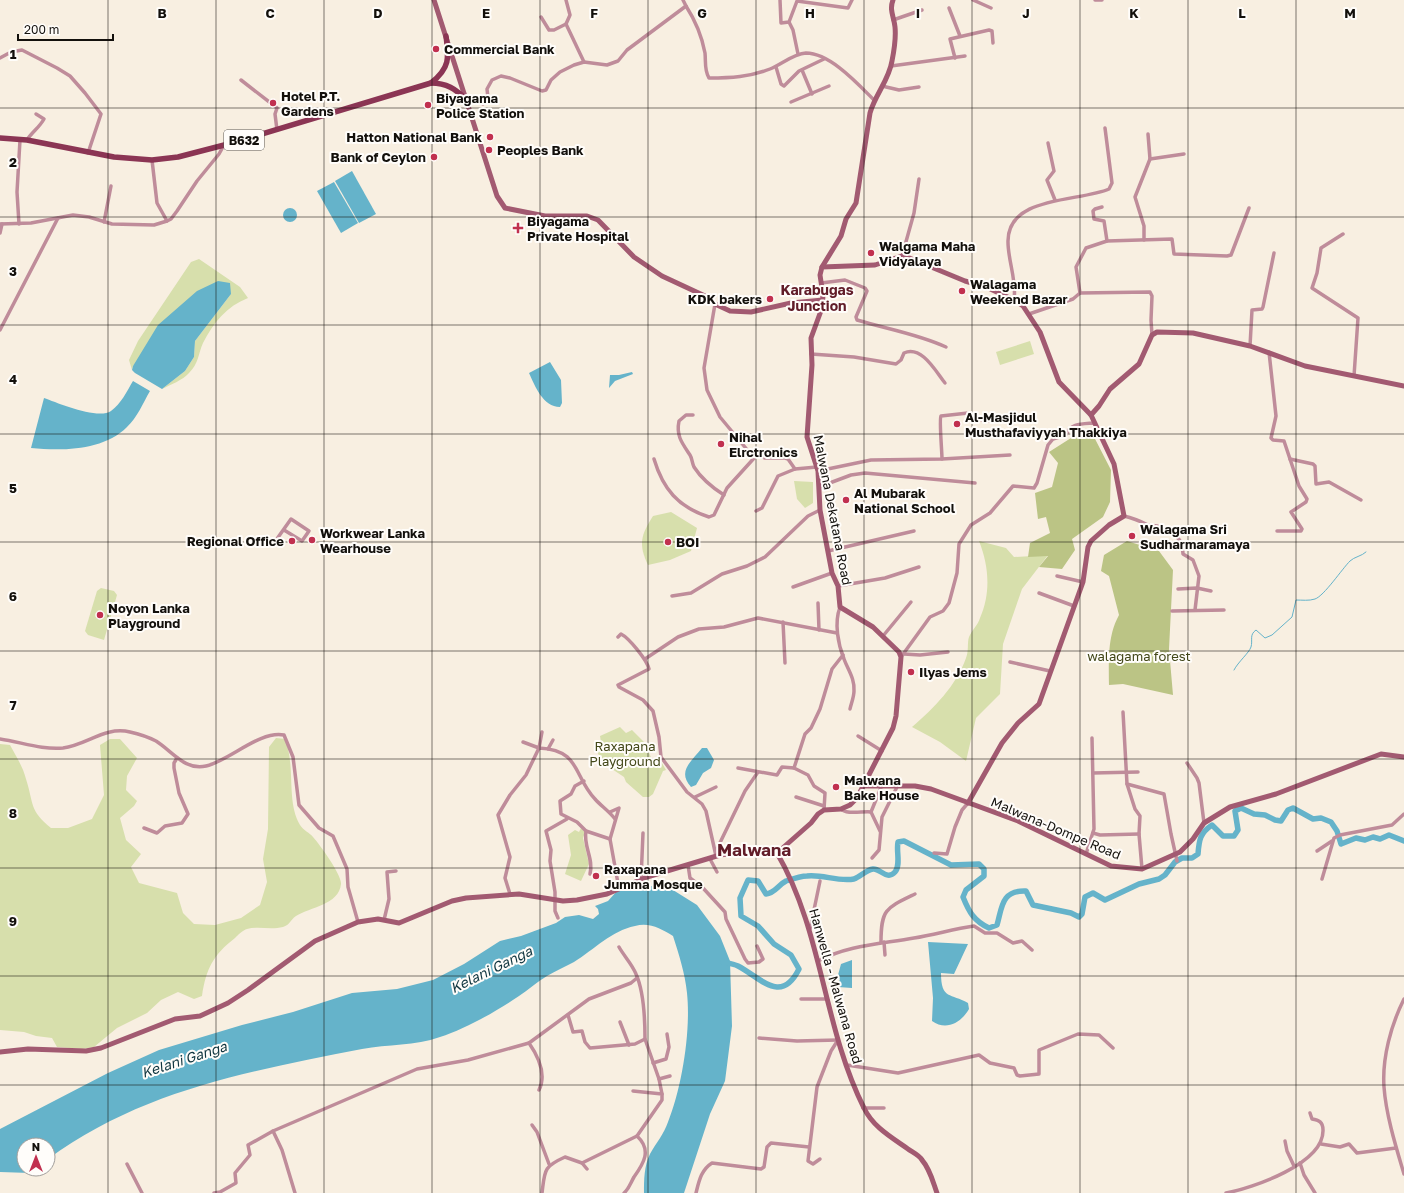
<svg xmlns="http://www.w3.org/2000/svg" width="1404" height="1193" viewBox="0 0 1404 1193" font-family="'Golos Text',sans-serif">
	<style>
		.green { fill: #d7dfac }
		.forest { fill: #bbc485 }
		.water { fill: #65b3ca }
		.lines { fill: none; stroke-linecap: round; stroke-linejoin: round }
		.stream { stroke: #65b3ca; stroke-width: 1 }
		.river { stroke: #65b3ca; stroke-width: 5.5 }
		.street { stroke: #bf8c9a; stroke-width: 3.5 }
		.secondary { stroke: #a25a71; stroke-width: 5 }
		.primary { stroke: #8b3554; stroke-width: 5.5 }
		.grid { fill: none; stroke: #13100c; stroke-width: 1; stroke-opacity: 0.55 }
		.poi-dot { fill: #c1304f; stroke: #fffdfa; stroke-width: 1.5 }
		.labels { text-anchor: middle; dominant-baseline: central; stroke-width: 4; stroke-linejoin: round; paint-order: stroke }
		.shield { fill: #fffdfa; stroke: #5a5753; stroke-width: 1 }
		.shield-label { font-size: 12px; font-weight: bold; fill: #13100c }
		.poi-label { font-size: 13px; font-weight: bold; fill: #13100c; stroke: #fffdfa; text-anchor: start }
		.street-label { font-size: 13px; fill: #13100c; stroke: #fffdfa }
		.park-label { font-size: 13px; fill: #434819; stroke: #fffdfa }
		.neighbourhood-label { font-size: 14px; font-weight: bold; fill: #611c28; stroke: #fffdfa }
		.water-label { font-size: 14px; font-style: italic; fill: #103640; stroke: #fffdfa }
		.district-label { font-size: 17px; font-weight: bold; fill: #611c28; stroke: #fffdfa }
		.grid-label { font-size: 13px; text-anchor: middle; font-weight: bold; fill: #13100c; stroke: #fffdfa; stroke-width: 4; stroke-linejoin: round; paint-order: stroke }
	</style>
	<rect width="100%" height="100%" fill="#f8efe1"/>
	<g class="green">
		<path d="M199,259L240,287L248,298C227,306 213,323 203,343C198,354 199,363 189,373C183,380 170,385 162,389L185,371L194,357L195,341L231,294L133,366L132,370L129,360L138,341L191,262Z"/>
		<path d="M1030,341L1034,354L1000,365L996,352Z"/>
		<path d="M794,481L813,482V503L805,508L797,499Z"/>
		<path d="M671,512L697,528L691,551L670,560L648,565C638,544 641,535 653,516Z"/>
		<path d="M979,541L1006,548L1014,557L1048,555L1022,589L1003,644L1000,694L976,718L966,761L940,742L912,727C934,708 956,686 966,658C969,651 967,643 969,637C972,630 978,625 980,618C991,593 989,566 979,541Z"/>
		<path d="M101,588L114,591L117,595L104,640L88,635L85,631L97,591Z"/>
		<path d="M620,727L626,733L632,730L645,743L652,760L659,758L666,770L663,771L653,794L649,797H643L626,782L624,777L603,763L594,746L601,742L600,736Z"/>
		<path d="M276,738L285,739C296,767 286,801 300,825C303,830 310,833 313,837C320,845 342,875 341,884C339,905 310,907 296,916C290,920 290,925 283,927C271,930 258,926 247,929C243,930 238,935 235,938C213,955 206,969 202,996L194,999L178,992L161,1000L147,1013L117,1028L94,1047L82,1049L57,1047L52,1038L36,1036L24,1032L0,1030V744L10,745C16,756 23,767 26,779C34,804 29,810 51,828H68L92,819L104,795L100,745L110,739H120L137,758L127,776L126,790L137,801L134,806L120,818L126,840L141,854L131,867L139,883L177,893L183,913L194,924L215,925L241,918L260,905L267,882L263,859L268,829L269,747Z"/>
		<path d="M581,828L585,832L583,838L589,864L581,881L565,874L571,855L568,835L575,830L579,832Z"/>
	</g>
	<g class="forest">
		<path d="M1082,431L1093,435L1111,470L1110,502L1103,517L1072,539L1075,550L1062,569L1039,567L1048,556L1028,557L1030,543L1050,533L1046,517L1038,519L1035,493L1052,487L1058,463L1049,452Z"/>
		<path d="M1127,541L1159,551L1173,570L1169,649L1173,695L1123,684L1109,685C1109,661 1107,637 1119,615L1109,576L1101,571L1104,555Z"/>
	</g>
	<g class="water">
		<path d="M352,171L376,214L359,223L335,181Z"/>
		<path d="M334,182L358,223L341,233L317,191Z"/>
		<circle cx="290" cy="215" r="7"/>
		<path d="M218,281L230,283L231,294L195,341L194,357L185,371L162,389L135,373L132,370L133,366L158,325L197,291Z"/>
		<path d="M550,362L561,380L562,403L560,407C543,407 535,386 529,373Z"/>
		<path d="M632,372L633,374L615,381L609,388L610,375H619Z"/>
		<path d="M133,381L150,391C143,403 137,418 127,427C103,451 62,451 31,448L44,398C58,403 98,420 111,411C121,404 127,391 133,381Z"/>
		<path d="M702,748H707L714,760L711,768L703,773L696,785L691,787C677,771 691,762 702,748Z"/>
		<path d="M641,884L673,890L697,905L720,936L730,961L732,1026L725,1081L710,1114L684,1193H644C644,1180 644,1166 650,1154C656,1143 664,1134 668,1122C682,1087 691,1031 687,993C685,973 679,955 673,936C661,929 650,922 635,926C611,931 595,949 574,962C565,967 555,971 547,976C537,982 528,990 519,996C497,1011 465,1029 440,1037C415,1046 388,1044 362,1049C250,1071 142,1090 48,1159V1145H24V1169H35L30,1173L0,1172V1129L108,1073L159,1050L242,1025L293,1012L352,993L397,989L433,980L464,964L500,941L521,936L556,923L565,917L579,915L593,919L599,914L598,909L595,906L608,901L617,891H622Z"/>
		<path d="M928,942L968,944L954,974L941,973C941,1000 951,993 968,1003L969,1009C961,1023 946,1031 932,1021L933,998Z"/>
		<path d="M852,960V988L838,987L837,983L840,980L838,975L841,964Z"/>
	</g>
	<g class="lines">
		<path class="stream" d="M1234,670C1238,662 1249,653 1251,647C1253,640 1249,635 1256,630L1265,638L1272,635L1292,617L1296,600C1302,600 1309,601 1315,599C1324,596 1342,569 1350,561C1354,557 1362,556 1366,552"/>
		<path class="river" d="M723,962C728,963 734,964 738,966C761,978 781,1005 799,969L791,955L774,944L758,926L741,916L740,898L748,880L758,881L766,894C775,893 778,885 786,881C792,879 801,876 807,876C822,874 838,882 854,879C860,877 866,870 873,869C880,868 887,881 895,872C901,865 896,851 898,842L904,841L951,865L979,864L984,869V876L966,890L963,897C969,912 974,921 989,928L997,925C1002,908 1001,890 1026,891L1033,905L1071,913L1079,917L1082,914L1085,897L1093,893L1105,900L1139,884L1159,879L1165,875L1175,862L1182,858H1192L1198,854C1199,840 1200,833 1212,825L1223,836H1234L1238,830L1235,811L1241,808L1254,814L1265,815L1275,820L1281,821L1288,810L1293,808L1313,819L1321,818L1331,822L1337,831L1341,844L1356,838L1365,840L1373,837L1380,839L1389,835L1404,841"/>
		<g class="street">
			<path d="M566,0L570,15L566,24L584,62"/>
			<path d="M683,0L686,6"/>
			<path d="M780,0L781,23L789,22L797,1L848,8L852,0"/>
			<path d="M973,0L991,8"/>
			<path d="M1095,0H1102"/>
			<path d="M949,8L960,36"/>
			<path d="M541,17L549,30H554L566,24"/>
			<path d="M893,20L922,10"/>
			<path d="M789,22L793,30L798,54"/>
			<path d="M0,58L11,52L22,50L57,68L70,76L85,93L101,114L88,153"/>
			<path d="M955,58L950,39L989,30L992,31L993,43"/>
			<path d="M891,66L965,56"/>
			<path d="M776,67L781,84L784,86L799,71L824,59"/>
			<path d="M802,70L812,94"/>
			<path d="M241,80L277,108L275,114L277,130"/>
			<path d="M882,86L899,90L919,87"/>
			<path d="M466,96L483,104L488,98L487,89L492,80L501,76L510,78L542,91L546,90L551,80L560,72L574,65L584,62L607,65L618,61L627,50L686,6C695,20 702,37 705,53C706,62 704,70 709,78C730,78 750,77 770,69C782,64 793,54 806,53C830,53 858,84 874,100"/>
			<path d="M791,102L829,86"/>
			<path d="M27,140C32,132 39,128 44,119L36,114"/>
			<path d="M1048,143L1054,171L1047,180L1055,200"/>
			<path d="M1150,159L1184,154"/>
			<path d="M152,160L157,203L167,221"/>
			<path d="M1102,207L1095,209L1093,211L1094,219L1104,221L1107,241"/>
			<path d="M104,222L111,186"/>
			<path d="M0,224L31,223L73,215L89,217L112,224L154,225L167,221L171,219L177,211L197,181L219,154L224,145"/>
			<path d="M19,224L17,192L20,140"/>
			<path d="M0,233L2,224"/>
			<path d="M1343,234L1321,248L1317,273L1312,288L1358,318L1354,376"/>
			<path d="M1144,240V226L1135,197L1150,159L1148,134"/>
			<path d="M902,256L914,213L919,179"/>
			<path d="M821,283L845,280L865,288L867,291L856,317L857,320C887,329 918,334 946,347"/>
			<path d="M1080,293L1150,292L1152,296L1151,320L1152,335"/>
			<path d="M1014,300C1017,281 1008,261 1008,242C1007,195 1080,202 1109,189L1112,183L1105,128"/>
			<path d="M715,304L704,368L707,390L720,417L749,452L765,458H785L788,459L795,469L817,467"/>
			<path d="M1029,314L1073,299L1080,293L1076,267L1086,248L1107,241L1172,239L1174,254L1227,256L1231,255L1249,208"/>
			<path d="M0,330L58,218"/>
			<path d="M1250,346L1252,310L1262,309L1263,307L1274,253"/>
			<path d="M1269,352L1276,416L1271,438L1273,440L1284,441L1299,486L1307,499L1306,502L1291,512L1302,529L1301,531H1277"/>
			<path d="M811,354L854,357L896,364L901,360L904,353C922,345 936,372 945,383"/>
			<path d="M693,415H686L679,421C676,436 682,443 690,455C692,458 692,463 694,467C701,478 713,488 724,495"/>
			<path d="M654,459C663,489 678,507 709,517L714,515L727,488L756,456"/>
			<path d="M942,459C942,451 939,419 941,416L968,413L976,419L992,421"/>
			<path d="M1290,459L1313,464L1315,466L1316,484L1329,482L1361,500"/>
			<path d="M818,471L871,460L942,459L1010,455"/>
			<path d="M819,487L851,475L865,473L975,483"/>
			<path d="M756,511L762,508L778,476L795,469"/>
			<path d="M1124,516C1133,518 1140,521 1148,525C1152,526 1156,525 1160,527C1174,531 1183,539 1183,554L1193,560L1199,576L1195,610"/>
			<path d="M274,543L291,519L309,531L302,541L284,530"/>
			<path d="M828,551L914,531"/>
			<path d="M1057,576L1083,582"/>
			<path d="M838,586L885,578L919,567"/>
			<path d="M793,587L832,573"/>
			<path d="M1178,589L1197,588L1211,591"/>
			<path d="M1039,593L1074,606"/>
			<path d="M672,596L691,593L722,574L747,566L765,557L808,516L820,510"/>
			<path d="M818,603L819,630"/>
			<path d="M840,607C834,623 838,644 844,659C848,670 855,679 854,691C854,697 851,704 850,709"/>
			<path d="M1172,611L1224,610"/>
			<path d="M783,622L785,663"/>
			<path d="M883,636L911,602"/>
			<path d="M618,637L621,634C629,638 647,660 649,669L618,685L619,687L643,700L653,711L659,737L661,757L687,792L702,804L706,811L716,856"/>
			<path d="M904,654L920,655L948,652"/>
			<path d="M901,657L930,617L943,611L949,603L957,573L959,544L971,525L990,513L1013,486L1034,488L1037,483L1048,445L1053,439L1066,435C1070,423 1083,424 1094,423"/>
			<path d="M645,659L678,637L699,629L724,627L758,618L837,633"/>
			<path d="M1010,662L1050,671"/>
			<path d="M1123,712L1127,784L1164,794L1171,834L1177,861"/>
			<path d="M858,736L882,751"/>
			<path d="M0,739C21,742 42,750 63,748C87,745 105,726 130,732C139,734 148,737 156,741C172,751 185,771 206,766C229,761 260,730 284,735L293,757L299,805L319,828L333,836L347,869L348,887L358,922"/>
			<path d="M523,742L539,748L542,732"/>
			<path d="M548,749L553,740"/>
			<path d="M1187,763L1197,778L1199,783L1204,823"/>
			<path d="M738,768L777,775L782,767L794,768"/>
			<path d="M1093,773L1138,772"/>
			<path d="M584,781L575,786L571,794L560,801L561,814L577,822L586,831L610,839"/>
			<path d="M1127,784L1135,809L1140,816L1139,834L1142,869"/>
			<path d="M695,797L716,787"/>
			<path d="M796,797L824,806"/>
			<path d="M841,809C846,815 863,811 871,812"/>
			<path d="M824,810L825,793L814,786L808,775L794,768L805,734L811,728L820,709L832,669L843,655"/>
			<path d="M610,812L619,808L610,839L619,889"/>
			<path d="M144,828L157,833L165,826L182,823L188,814L179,793L174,768V763L177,758"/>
			<path d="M586,831C583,846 594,859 590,874"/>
			<path d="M880,831L871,812L882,785"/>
			<path d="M1093,833L1100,835L1139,834"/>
			<path d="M716,851L745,791L758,772"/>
			<path d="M1317,851L1332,841"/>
			<path d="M934,853L947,854L955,827L962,810L968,803"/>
			<path d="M1086,854L1094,829L1092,738"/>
			<path d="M872,858L879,850L882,817L898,785"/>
			<path d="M710,859L717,872"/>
			<path d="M688,865L690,878L703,888L725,912L726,919L745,959L748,963L759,962L763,959L757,946"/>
			<path d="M1322,879L1334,838L1340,835L1392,825L1404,814"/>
			<path d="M641,880L643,833"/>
			<path d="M510,894L505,878L510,857L498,815L510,795L526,775L539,748C581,750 573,776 595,799C601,806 609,811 615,819"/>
			<path d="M558,918L555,911V892L550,861L551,850L546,831L567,819"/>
			<path d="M384,920L389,899L387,872L396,871"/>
			<path d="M810,929L820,881"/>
			<path d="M881,942C881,909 886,908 915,894"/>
			<path d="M884,942L885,955"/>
			<path d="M818,961C848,945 881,944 914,938C934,935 953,929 974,926L985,933H997L1013,943L1022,941L1032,950"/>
			<path d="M801,999H827"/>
			<path d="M1404,999C1391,1025 1382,1058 1384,1087C1386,1115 1396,1147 1404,1174"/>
			<path d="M568,1015L573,1032L582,1031L585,1042L590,1048L635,1044L645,1039C645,1019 644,992 636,974C632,964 624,956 619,947"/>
			<path d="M620,1022L629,1045"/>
			<path d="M759,1038L797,1041L838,1040"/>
			<path d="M645,1039L659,1079L670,1076"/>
			<path d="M653,1063L666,1059L669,1047L667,1034"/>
			<path d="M847,1065L898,1073L979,1055L990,1063L1014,1068L1017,1075L1020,1076L1039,1074V1050L1078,1034L1099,1035L1113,1048"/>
			<path d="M659,1079L662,1094"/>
			<path d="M539,1090C547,1074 538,1056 529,1043L589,999L631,983L637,978"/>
			<path d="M863,1108H884"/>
			<path d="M532,1125L537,1132L549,1164"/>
			<path d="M273,1131L282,1150L295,1193"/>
			<path d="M1285,1141L1287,1151L1294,1166"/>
			<path d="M1321,1144L1340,1147L1349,1144L1357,1153L1396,1148"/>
			<path d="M820,1159L813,1164L808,1161L817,1087L831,1051L838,1040"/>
			<path d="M582,1163L637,1136L662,1100V1094L633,1091"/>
			<path d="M1300,1163L1304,1175L1315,1193"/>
			<path d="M127,1164L142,1193"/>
			<path d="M214,1193L220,1192L236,1183L235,1173L250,1155L248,1145L273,1131L417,1069L468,1060L529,1043"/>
			<path d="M542,1193C545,1170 543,1167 565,1157L582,1163L587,1169"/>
			<path d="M624,1193C629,1189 631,1182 634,1177C644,1163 652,1150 637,1136"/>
			<path d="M696,1193C699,1181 701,1170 712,1163L761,1169L764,1167L767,1147L771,1143L809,1147"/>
			<path d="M1226,1193C1252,1188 1324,1164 1323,1130C1323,1122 1319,1120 1312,1119L1310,1113"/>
		</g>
		<g class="secondary">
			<path d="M434,0L497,196L505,208L545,216H587L598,220L634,257L662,276L705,296L715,304L730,311L751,312L791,303L823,300"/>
			<path d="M822,267L841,236L846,219L856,203L870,113C875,95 889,80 892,61C894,51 896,37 895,27C894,17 889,10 893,0"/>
			<path d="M1091,415L1099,406L1110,389L1139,364L1152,335L1157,332L1193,333L1250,346L1305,366L1404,386"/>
			<path d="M864,786H915L931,789L1018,821L1111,866L1142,869L1180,852L1193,839L1204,823L1230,807L1276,794L1381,754L1404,757"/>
			<path d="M777,853C823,932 823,1027 864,1108C873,1127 891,1137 908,1149C912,1152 919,1155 922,1160C930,1169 933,1182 937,1193"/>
			<path d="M0,1052L28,1049L86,1051L101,1048L175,1019L200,1016L228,1003L248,990L315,941L358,922L378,919L399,923L452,901L466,898L519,894L563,901L577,900L607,894L647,877L720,855L742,852L773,854L777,853L811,823L818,814L824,810L841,809L850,805L857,798L893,728L896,716L901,657L899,652L873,627L840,607L838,586L832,573L820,510L818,471L807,437L812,365L811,338L822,308L823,295L820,275L822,267L875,265L902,256L907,257L965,281L986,287L1014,300L1023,306L1040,332L1059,382L1091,415L1114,464L1124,516L1109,525L1091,541L1088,547L1083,582L1039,704L1018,723L1002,743L968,803"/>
		</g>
		<g class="primary">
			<path d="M431,83C447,83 455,89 466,99"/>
			<path d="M0,138L27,140L114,157L152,160L178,157L232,143L431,83C450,68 449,58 446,36"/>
		</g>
	</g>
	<path class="grid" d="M108,0V1193M216,0V1193M324,0V1193M432,0V1193M540,0V1193M648,0V1193M756,0V1193M864,0V1193M972,0V1193M1080,0V1193M1188,0V1193M1296,0V1193M0,108H1404M0,217H1404M0,325H1404M0,434H1404M0,542H1404M0,651H1404M0,759H1404M0,868H1404M0,976H1404M0,1085H1404"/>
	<g class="poi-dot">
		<circle cx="436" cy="49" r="4"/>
		<circle cx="273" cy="103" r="4"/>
		<circle cx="428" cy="105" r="4"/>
		<circle cx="490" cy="137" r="4"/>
		<circle cx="489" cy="150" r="4"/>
		<circle cx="434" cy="157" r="4"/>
		<path d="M516 222h4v4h4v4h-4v4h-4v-4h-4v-4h4z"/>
		<circle cx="871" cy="253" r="4"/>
		<circle cx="962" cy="291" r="4"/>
		<circle cx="770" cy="299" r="4"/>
		<circle cx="957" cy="424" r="4"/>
		<circle cx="721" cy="444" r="4"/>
		<circle cx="846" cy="500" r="4"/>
		<circle cx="1132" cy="536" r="4"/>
		<circle cx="312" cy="540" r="4"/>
		<circle cx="292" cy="541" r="4"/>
		<circle cx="668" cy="542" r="4"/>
		<circle cx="100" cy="615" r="4"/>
		<circle cx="911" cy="672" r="4"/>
		<circle cx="836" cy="787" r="4"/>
		<circle cx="596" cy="876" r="4"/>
	</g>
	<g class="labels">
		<rect class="shield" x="224" y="130" width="40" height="20" rx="3"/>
		<g class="shield-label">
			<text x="244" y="140">B632</text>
		</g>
		<g class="poi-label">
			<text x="444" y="49">Commercial Bank</text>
			<text x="281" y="96">Hotel P.T.<tspan x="281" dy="15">Gardens</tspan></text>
			<text x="436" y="98">Biyagama<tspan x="436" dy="15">Police Station</tspan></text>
			<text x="482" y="137" text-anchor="end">Hatton National Bank</text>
			<text x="497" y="150">Peoples Bank</text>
			<text x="426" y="157" text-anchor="end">Bank of Ceylon</text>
			<text x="527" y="221">Biyagama<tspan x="527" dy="15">Private Hospital</tspan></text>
			<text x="879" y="246">Walgama Maha<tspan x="879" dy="15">Vidyalaya</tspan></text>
			<text x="970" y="284">Walagama<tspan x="970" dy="15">Weekend Bazar</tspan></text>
			<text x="762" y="299" text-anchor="end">KDK bakers</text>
			<text x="965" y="417">Al-Masjidul<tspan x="965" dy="15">Musthafaviyyah Thakkiya</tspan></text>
			<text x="729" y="437">Nihal<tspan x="729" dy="15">Elrctronics</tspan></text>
			<text x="854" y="493">Al Mubarak<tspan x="854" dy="15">National School</tspan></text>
			<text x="1140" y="529">Walagama Sri<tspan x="1140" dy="15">Sudharmaramaya</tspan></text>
			<text x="320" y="533">Workwear Lanka<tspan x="320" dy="15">Wearhouse</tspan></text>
			<text x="284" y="541" text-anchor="end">Regional Office</text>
			<text x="676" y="542">BOI</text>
			<text x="108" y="608">Noyon Lanka<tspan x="108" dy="15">Playground</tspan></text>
			<text x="919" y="672">Ilyas Jems</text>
			<text x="844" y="780">Malwana<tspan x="844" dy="15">Bake House</tspan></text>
			<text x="604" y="869">Raxapana<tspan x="604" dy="15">Jumma Mosque</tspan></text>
		</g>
		<g class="street-label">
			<text transform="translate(833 510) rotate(79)">Malwana Dekatana Road</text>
			<text transform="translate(1056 828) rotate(23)">Malwana-Dompe Road</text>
			<text transform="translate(836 986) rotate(74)">Hanwella - Malwana Road</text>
		</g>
		<g class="park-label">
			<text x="1139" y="656">walagama forest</text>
			<text x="625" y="746">Raxapana<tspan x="625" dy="15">Playground</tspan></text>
		</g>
		<g class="neighbourhood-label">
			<text x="817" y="289">Karabugas<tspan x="817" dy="16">Junction</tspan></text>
		</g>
		<g class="water-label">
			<text transform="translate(491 969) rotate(-26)">Kelani Ganga</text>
			<text transform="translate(184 1059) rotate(-18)">Kelani Ganga</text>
		</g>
		<g class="district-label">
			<text x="754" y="849">Malwana</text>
		</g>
	</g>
	<g class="grid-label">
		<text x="162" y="18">B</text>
		<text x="270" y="18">C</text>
		<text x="378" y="18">D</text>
		<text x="486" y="18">E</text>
		<text x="594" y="18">F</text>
		<text x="702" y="18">G</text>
		<text x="810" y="18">H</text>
		<text x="918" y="18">I</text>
		<text x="1026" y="18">J</text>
		<text x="1134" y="18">K</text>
		<text x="1242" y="18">L</text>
		<text x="1350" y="18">M</text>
		<text x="13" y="59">1</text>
		<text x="13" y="167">2</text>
		<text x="13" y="276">3</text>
		<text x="13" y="384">4</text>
		<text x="13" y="493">5</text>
		<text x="13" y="601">6</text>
		<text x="13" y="710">7</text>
		<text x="13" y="818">8</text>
		<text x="13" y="926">9</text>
	</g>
	<g transform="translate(36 1157)"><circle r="19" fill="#fffdfa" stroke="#a19e9b"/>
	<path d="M0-3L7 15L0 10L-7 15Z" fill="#c1304f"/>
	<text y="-6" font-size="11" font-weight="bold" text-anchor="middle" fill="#13100c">N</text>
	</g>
	<path d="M18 34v6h95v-6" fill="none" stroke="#13100c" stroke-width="2"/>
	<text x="24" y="34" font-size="12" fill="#13100c" stroke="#fffdfa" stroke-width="3" paint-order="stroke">200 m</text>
</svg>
